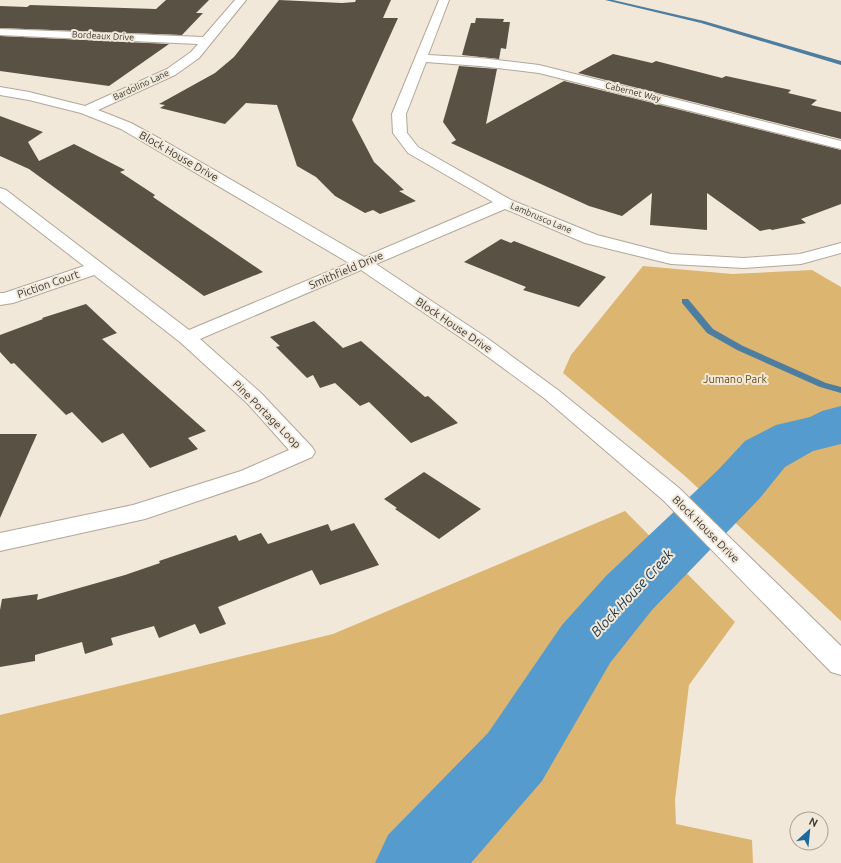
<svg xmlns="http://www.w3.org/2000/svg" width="841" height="863" viewBox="0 0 841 863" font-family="Ubuntu,sans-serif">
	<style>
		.green { fill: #dcb571 }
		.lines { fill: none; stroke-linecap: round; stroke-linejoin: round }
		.stream { fill: #4e7e9f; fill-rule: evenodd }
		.river { fill: #569bcd; fill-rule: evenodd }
		.building { fill: #595144 }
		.minor-casing { stroke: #b0a799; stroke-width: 2 }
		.minor { fill: #fff; fill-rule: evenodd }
		.labels { text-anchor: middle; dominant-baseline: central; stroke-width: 4; stroke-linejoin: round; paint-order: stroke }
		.far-street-label { font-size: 9px; fill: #3c3933; stroke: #f1e8d9 }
		.street-label { font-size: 11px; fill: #3c3933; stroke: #f1e8d9 }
		.park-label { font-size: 11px; fill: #684d15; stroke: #f1e8d9 }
		.near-water-label { font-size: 14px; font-style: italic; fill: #143247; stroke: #f1e8d9 }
	</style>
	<rect width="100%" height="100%" fill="#f1e8d9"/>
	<g class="green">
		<path d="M643,266L732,274L812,270L841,287V621L685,476L563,373L571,355Z"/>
		<path d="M625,511L735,622L689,685L675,800L676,824L752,840L753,863H0V715L333,634Z"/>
	</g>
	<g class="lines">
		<g class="stream">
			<path d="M605,0H613L704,21L841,61V65L701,23Z"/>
			<path d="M682,299H688L713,329L743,346L826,383L841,387V393L820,387L737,350L707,333L682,303Z"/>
		</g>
		<path class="river" d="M841,406V444L813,451L785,467L760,498L652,610L610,663L542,781L471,863H375L388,835L488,733L562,625L606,576L718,470L745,441L776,425L810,417L822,411Z"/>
	</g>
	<g class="building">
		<path d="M166,0H209L196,13H203L182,35L0,28V6L27,7L30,5L156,9Z"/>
		<path d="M279,0L342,3L355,2L356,0H391L383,18H398L352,120L374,162L404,190L399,191L416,201L380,214L373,210L365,213L335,196L316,177L297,166L277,105L246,103L225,124L160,108L165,105L159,104L215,73L234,57Z"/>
		<path d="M476,18L504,19L503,22H510L506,49L501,48L499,59L462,55L471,23H475Z"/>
		<path d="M0,36L169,44L109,86L0,71Z"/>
		<path d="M613,54L652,63L656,61L722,78L726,76L791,90L788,93L817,100L811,105L841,112V139L578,73Z"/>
		<path d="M459,66L497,69L486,124L564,81L841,150V204L801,219L806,223L772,230L770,229L760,231L707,193V230L650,225L652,193L622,216L589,206L451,143L456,140L443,122Z"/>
		<path d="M0,116L43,132L28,142L39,161L74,144L125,170L120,172L155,195L153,197L263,272L204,296L29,169L0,156Z"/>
		<path d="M501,239L511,243L514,241L606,277L579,307L523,290L526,287L464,262Z"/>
		<path d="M86,304L117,333L102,339L206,431L188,438L198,449L150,468L123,433L102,443L72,412L66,415L14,363L11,364L0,352V335L43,319L42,318Z"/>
		<path d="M314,321L343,348L361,341L425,397L428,396L458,423L411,443L369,402L360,406L335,383L320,388L313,375L307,378L276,347L280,346L270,337Z"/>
		<path d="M0,434H37L0,518Z"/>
		<path d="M424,472L481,509L439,539L395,509L397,508L384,499Z"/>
		<path d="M354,523L379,565L320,585L312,570L218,607L226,624L200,634L195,624L159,638L154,626L111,638L113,645L85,654L82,642L35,655V661L0,667V610L2,599L38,594L37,600L125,575L160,563L159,561L236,535L239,541L261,533L268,544L328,524L331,531Z"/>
	</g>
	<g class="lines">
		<g class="minor-casing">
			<path id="minor" d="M235,0H246L199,58L175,75L98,110L131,123L173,146L364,257L493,202L408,153L393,133L392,114L439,0H449L428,55L480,58L539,65L841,141V149L539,73L480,66L426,62L406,114L407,133L418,147L511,200L597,235L671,254L744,258L800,254L841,243V253L801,264L744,268L671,264L585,243L505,209L376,264L487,338L558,390L679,488L841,646V675L831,672L663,500L544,398L473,346L361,270L200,339L261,393L312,447L315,452L312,457L257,481L145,519L0,551V533L133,505L241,471L289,450L247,403L180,342L94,275L13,303L0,305V293H4L84,266L0,201V188L6,190L189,330L349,263L121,129L81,113L29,100L0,95V87L29,92L85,106L167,69L191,52L198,44L0,35V29L203,37Z"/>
		</g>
		<use href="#minor" class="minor"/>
	</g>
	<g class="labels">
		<g class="far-street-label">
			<text transform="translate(103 36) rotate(3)">Bordeaux Drive</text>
			<text transform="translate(141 85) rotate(-25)">Bardolino Lane</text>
			<text transform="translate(633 92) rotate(14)">Cabernet Way</text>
			<text transform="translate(541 218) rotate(23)">Lambrusco Lane</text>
		</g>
		<g class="street-label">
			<text transform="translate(179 156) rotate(30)">Block House Drive</text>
			<text transform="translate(346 270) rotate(-23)">Smithfield Drive</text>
			<text transform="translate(48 284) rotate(-19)">Piction Court</text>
			<text transform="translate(454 325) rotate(34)">Block House Drive</text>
			<text transform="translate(267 414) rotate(45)">Pine Portage Loop</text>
			<text transform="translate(706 529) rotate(45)">Block House Drive</text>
		</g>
		<g class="park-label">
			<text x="735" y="379">Jumano Park</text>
		</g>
		<g class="near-water-label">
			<text transform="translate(632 593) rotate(-47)">Block House Creek</text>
		</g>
	</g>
	<g transform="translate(809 831) rotate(27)"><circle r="19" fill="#f1e8d9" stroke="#a9a297"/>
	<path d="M0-3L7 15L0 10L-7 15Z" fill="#1a6a9c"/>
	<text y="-6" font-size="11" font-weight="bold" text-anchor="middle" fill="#3c3933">N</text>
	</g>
</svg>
